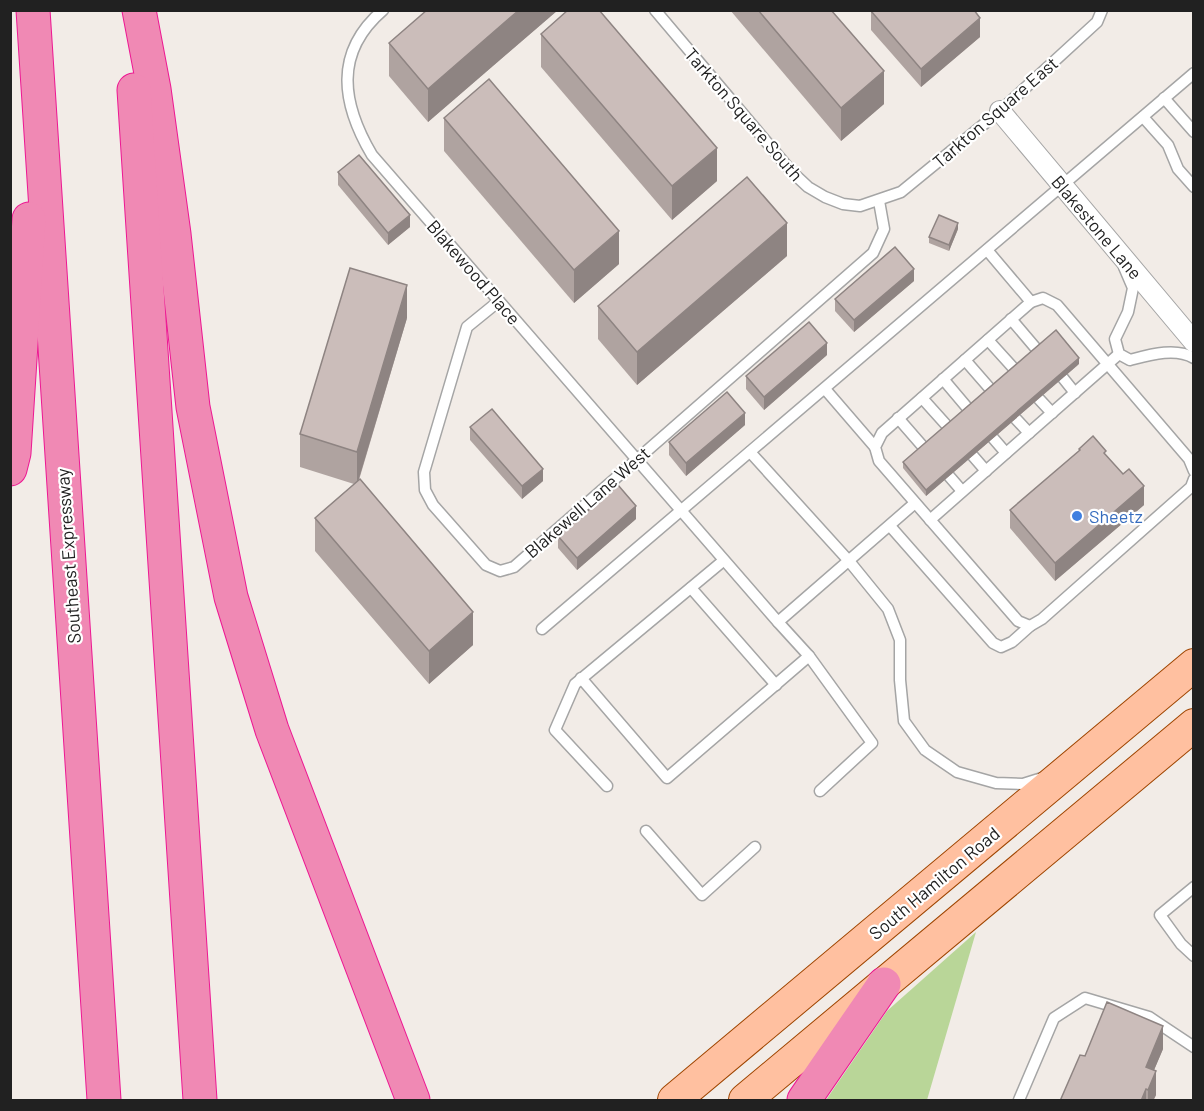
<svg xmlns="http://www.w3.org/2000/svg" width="1204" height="1111" viewBox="0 0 1204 1111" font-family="Barlow,sans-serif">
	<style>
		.forest { fill: #b9d698 }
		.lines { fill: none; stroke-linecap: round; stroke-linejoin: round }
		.service-casing { stroke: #a5a5a5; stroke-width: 13 }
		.minor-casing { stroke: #a5a5a5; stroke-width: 22 }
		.primary-casing { stroke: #9f4500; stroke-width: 34 }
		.motorway-casing { stroke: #ed1893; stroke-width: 35 }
		.service { stroke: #fff; stroke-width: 10 }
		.minor { stroke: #fff; stroke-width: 20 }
		.primary { stroke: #ffc0a0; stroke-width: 32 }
		.motorway { stroke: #f089b4; stroke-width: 33 }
		.wall { fill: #afa3a0 }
		.shaded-wall { fill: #8e8482 }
		.building { fill: #cbbdba; stroke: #8e8482; stroke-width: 1.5 }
		.shop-dot { fill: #3f7fe0; stroke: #fff; stroke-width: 2 }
		.labels { text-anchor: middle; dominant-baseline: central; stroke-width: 4.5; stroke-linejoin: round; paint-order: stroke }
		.street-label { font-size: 18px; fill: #212121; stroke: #fff }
		.shop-label { font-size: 18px; fill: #366cbe; stroke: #fff; text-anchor: start }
	</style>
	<rect width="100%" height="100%" fill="#f2ece7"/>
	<path class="forest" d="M976,932L927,1100H826L887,1011Z"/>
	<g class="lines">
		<g class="service-casing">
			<g id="service">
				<path d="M383,10C333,53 342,104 372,155L778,622L915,503"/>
				<path d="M655,10L792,172L808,187L825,197L843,204L860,206L901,192L1000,111L1097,22L1102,10"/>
				<path d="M1164,98L1194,132"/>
				<path d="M1143,117L1168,145L1178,169L1194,187"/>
				<path d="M987,250L1031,302"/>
				<path d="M1124,267L1133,288L1128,312L1115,339L1119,354L1130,360C1149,355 1175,347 1194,358"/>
				<path d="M499,301L467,327L424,472L425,490L433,505L486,565L500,571L514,567L873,253L884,229L879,201"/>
				<path d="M1011,319L1039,352"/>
				<path d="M988,340L1016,371"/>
				<path d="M965,360L992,391"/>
				<path d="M1063,378L1075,393"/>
				<path d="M943,379L970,411"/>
				<path d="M825,389L875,447"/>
				<path d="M922,398L949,428"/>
				<path d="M1039,399L1052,413"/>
				<path d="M898,418L925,449"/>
				<path d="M1016,419L1029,433"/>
				<path d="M993,438L1006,453"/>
				<path d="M750,452L849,561L888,609L900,640V680L904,721L925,750L957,772L996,783L1023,784L1042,778"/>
				<path d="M973,456L986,471"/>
				<path d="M1194,471L1189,459L1057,305L1043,298L1031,302L882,433L875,447L879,461L1018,621L1030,626L1042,619L1191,487L1194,479"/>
				<path d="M949,476L962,491"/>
				<path d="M930,520L1119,354"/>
				<path d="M890,526L993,643L1001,647L1012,642L1030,626"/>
				<path d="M691,588L776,685"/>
				<path d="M778,622L809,656L872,743L820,791"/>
				<path d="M542,629L1194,73"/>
				<path d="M581,678L667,778L809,656"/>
				<path d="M607,786L555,730L575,684L723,561"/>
				<path d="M646,831L702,895L755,847"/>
				<path d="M1194,887L1160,915L1181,944L1194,956"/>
				<path d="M1019,1100L1054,1018L1085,998L1149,1017L1194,1047"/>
			</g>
		</g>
		<g class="minor-casing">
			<path id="minor" d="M1000,111L1194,342"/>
		</g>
		<g class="primary-casing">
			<g id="primary">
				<path d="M674,1100L1194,665"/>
				<path d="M745,1100L1194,725"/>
			</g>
		</g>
		<g class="motorway-casing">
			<g id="motorway">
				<path d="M33,10L104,1100"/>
				<path d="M139,10L154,89L174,234L193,407L231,597L272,730L413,1100"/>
				<path d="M134,90L200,1100"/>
				<path d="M10,469L14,453L29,219"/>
				<path d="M804,1100L884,984"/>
			</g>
		</g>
		<use href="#service" class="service"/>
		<use href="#minor" class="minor"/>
		<use href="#primary" class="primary"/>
		<use href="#motorway" class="motorway"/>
	</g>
	<g class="wall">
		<path d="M558,10L428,122L389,76V43Z"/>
		<path d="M730,10H831L884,104L841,141Z"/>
		<path d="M871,11L980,37L921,87L871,30Z"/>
		<path d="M541,34L717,181L672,220L541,67Z"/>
		<path d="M444,118L619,264L574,303L444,151Z"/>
		<path d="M338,172L410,227L388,245L338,185Z"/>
		<path d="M958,229L949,251L929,243V237Z"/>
		<path d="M787,256L637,385L598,339V306Z"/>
		<path d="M914,281L854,332L835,311V299Z"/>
		<path d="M407,318L359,480L473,645L429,684L315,551V518L354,484L300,467V434Z"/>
		<path d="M827,355L764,410L746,389V376Z"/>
		<path d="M1079,364L926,496L903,468V462Z"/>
		<path d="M745,425L686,476L669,455V442Z"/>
		<path d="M470,427L543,481L522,499L470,440Z"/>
		<path d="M1079,449L1106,456L1123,474L1144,505L1055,581L1010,528V510L1079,451Z"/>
		<path d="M636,519L577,570L558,548V536Z"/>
		<path d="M1163,1049L1154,1070L1156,1095L1153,1101H1060L1085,1056Z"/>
	</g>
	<g class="shaded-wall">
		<path d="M519,10H558L428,122V89Z"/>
		<path d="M980,18V37L921,87V69Z"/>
		<path d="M884,71V104L841,141V108Z"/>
		<path d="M717,148V181L672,220V186Z"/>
		<path d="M410,215V227L388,245V233Z"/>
		<path d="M787,223V256L637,385V352Z"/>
		<path d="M958,223V229L949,251V245Z"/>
		<path d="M619,231V264L574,303V270Z"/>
		<path d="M914,269V281L854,332V320Z"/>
		<path d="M407,285V318L357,485V452Z"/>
		<path d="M827,343V355L764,410V397Z"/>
		<path d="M1079,358V364L926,496V490Z"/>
		<path d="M745,413V425L686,476V463Z"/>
		<path d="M543,469V481L522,499V486Z"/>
		<path d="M1144,486V505L1055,581V563Z"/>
		<path d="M636,506V519L577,570V558Z"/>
		<path d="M473,612V645L429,684V651Z"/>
		<path d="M1163,1026V1049L1146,1089V1101H1141L1146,1067Z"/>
		<path d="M1156,1071V1095L1153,1101H1148V1090Z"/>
	</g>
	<g class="building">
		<path d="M427,10H519L428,89L389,43Z"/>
		<path d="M568,10H599L717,148L672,186L541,34Z"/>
		<path d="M758,10H831L884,71L841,108Z"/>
		<path d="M872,10H974L980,18L921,69L871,11Z"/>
		<path d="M489,79L619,231L574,270L444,118Z"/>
		<path d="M359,155L410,215L388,233L338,172Z"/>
		<path d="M747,177L787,223L637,352L598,306Z"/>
		<path d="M939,215L958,223L949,245L929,237Z"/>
		<path d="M895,247L914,269L854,320L835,299Z"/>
		<path d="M350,268L407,285L357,452L300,434Z"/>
		<path d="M809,322L827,343L764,397L746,376Z"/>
		<path d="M1056,330L1079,358L926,490L903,462Z"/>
		<path d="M727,392L745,413L686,463L669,442Z"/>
		<path d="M492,409L543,469L522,486L470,427Z"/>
		<path d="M1093,436L1106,451L1104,453L1123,474L1129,469L1144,486L1055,563L1010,510L1080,450L1079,449Z"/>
		<path d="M360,479L473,612L429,651L315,518Z"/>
		<path d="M618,485L636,506L577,558L558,536Z"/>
		<path d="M1107,1002L1163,1026L1146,1067L1156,1071L1148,1090L1146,1089L1141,1101H1060L1080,1055L1085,1056Z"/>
	</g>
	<circle class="shop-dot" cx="1077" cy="516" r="6"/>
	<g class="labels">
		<g class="street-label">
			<text transform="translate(995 112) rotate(-41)">Tarkton Square East</text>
			<text transform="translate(744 114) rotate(49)">Tarkton Square South</text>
			<text transform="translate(1097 227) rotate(50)">Blakestone Lane</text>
			<text transform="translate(474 272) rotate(49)">Blakewood Place</text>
			<text transform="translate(587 502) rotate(-41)">Blakewell Lane West</text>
			<text transform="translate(68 556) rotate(-94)">Southeast Expressway</text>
			<text transform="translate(934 883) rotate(-40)">South Hamilton Road</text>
		</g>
		<g class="shop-label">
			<text x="1089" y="516">Sheetz</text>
		</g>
	</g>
	<rect width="1204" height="1111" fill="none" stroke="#212121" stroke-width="24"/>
</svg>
